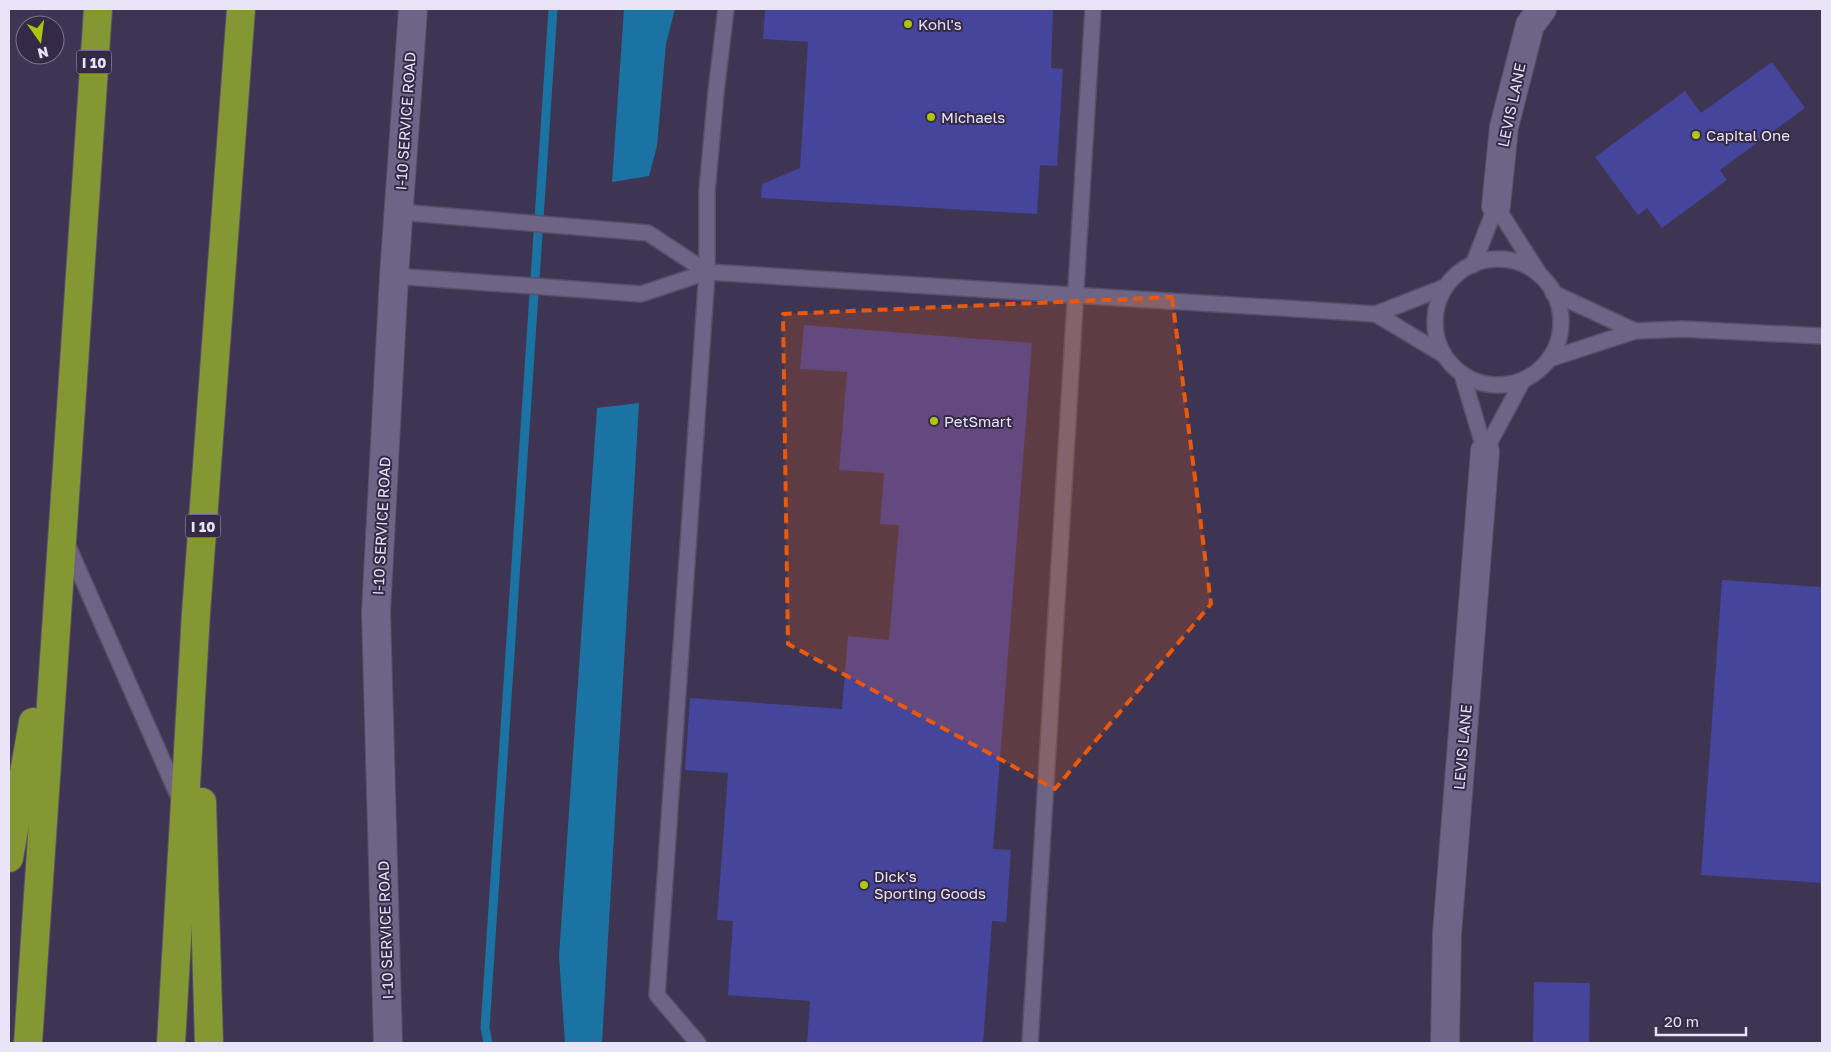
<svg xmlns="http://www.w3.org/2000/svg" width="1831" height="1052" viewBox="0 0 1831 1052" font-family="'Golos Text',sans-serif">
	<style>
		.water { fill: #1a73a3 }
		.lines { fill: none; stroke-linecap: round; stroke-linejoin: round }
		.stream { stroke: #1a73a3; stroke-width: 9 }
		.building { fill: #44459b }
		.service-casing { stroke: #585069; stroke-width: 18 }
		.minor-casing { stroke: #585069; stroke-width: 30 }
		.tertiary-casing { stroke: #585069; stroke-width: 30 }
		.motorway-casing { stroke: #585069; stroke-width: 30 }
		.service { stroke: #6e6485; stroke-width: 15 }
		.minor { stroke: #6e6485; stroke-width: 28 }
		.tertiary { stroke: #6e6485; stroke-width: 28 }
		.motorway { stroke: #859732; stroke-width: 28 }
		.marked { fill: #e8590c; fill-opacity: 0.2; stroke: #e8590c; stroke-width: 4; stroke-dasharray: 10 6; stroke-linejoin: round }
		.poi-dot { fill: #acc610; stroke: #342a48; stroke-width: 2 }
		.labels { text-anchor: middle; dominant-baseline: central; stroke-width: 4; stroke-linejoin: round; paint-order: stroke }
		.shield { fill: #342a48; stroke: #b3acc2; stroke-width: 1 }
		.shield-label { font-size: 14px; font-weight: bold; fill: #e9e4f7 }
		.poi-label { font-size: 15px; fill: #e9e4f7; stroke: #342a48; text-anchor: start }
		.street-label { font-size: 15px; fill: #e9e4f7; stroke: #342a48 }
	</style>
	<rect width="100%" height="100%" fill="#3e3553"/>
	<g class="water">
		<path d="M624,9H675L666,44L657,146L649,176L612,182Z"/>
		<path d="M639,403L602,1043H565L559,956L597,408Z"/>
	</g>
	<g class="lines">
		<path class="stream" d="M488,1043L485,1028L553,9"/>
	</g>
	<g class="building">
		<path d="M765,9H1053L1051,68L1063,69L1057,166L1040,165L1037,214L761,198L762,184L800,168L808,42L763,39Z"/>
		<path d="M1772,62L1805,108L1720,170L1727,180L1662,228L1647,208L1638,215L1595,157L1685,91L1701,113Z"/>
		<path d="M804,325L1032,343L993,849L1011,850L1006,922L992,921L983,1043H807L810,1001L728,995L733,921L717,920L728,773L685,770L690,698L842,709L848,636L889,640L899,525L880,524L884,473L839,470L847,372L800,369Z"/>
		<path d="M1722,580L1822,587V883L1701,875Z"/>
		<path d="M1534,982L1590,983L1589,1043H1533Z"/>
	</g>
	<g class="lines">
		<g class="service-casing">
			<g id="service">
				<path d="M1496,206L1538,272"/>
				<path d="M399,212L648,233L707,272"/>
				<circle cx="1498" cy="322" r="63"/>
				<path d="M1473,265L1496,206"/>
				<path d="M394,276L641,294L707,272L1376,314L1445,287"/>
				<path d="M1553,293L1635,331"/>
				<path d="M1376,314L1444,355"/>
				<path d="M1549,359L1635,331L1682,329L1822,336"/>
				<path d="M1462,374L1485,451"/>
				<path d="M1485,451L1523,380"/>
				<path d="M67,544L181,802"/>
				<path d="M698,1043L657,995L707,272V191L716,92L726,9"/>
				<path d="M1030,1043L1093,9"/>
			</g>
		</g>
		<g class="minor-casing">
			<g id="minor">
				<path d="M1496,206L1504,127L1530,25L1542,9"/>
				<path d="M1445,1043L1447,934L1485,451"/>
			</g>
		</g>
		<g class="tertiary-casing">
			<path id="tertiary" d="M388,1043L376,612L394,276L413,9"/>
		</g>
		<g class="motorway-casing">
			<g id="motorway">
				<path d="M202,802L209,1043"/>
				<path d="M9,858L33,722"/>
				<path d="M28,1043L98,9"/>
				<path d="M171,1043L196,613L241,9"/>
			</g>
		</g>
		<use href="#service" class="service"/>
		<use href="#minor" class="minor"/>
		<use href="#tertiary" class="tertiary"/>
		<use href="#motorway" class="motorway"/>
	</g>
	<path class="marked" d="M1172,297L1211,604L1055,789L788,644L783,314Z"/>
	<g class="poi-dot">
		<circle cx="908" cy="24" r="5"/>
		<circle cx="931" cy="117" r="5"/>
		<circle cx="1696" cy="135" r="5"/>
		<circle cx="934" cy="421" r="5"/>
		<circle cx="864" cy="885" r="5"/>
	</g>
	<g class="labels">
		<g class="shield">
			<rect x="76.5" y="50.5" width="35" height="23" rx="4"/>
			<rect x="185.5" y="514.5" width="35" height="23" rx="4"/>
		</g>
		<g class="shield-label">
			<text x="94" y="62">I 10</text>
			<text x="203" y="526">I 10</text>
		</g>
		<g class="poi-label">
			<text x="918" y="24">Kohl's</text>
			<text x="941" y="117">Michaels</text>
			<text x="1706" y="135">Capital One</text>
			<text x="944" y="421">PetSmart</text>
			<text x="874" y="876">Dick's<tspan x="874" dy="17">Sporting Goods</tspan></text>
		</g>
		<g class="street-label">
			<text transform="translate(1511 105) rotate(-78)">LEVIS LANE</text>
			<text transform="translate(405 121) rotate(-86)">I-10 SERVICE ROAD</text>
			<text transform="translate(381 526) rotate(-87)">I-10 SERVICE ROAD</text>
			<text transform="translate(1462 747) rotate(-85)">LEVIS LANE</text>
			<text transform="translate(385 930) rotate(-92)">I-10 SERVICE ROAD</text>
		</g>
	</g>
	<rect width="1831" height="1052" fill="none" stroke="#e9e4f7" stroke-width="20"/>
	<g transform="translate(40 40) rotate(166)"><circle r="24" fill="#342a48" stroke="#7c748e"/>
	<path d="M0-4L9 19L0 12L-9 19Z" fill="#acc610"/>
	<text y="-8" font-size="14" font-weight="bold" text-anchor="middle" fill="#e9e4f7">N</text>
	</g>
	<path d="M1656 1027v8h90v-8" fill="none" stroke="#e9e4f7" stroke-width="2.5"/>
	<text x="1664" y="1027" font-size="15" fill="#e9e4f7" stroke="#342a48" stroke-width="4" paint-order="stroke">20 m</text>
</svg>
